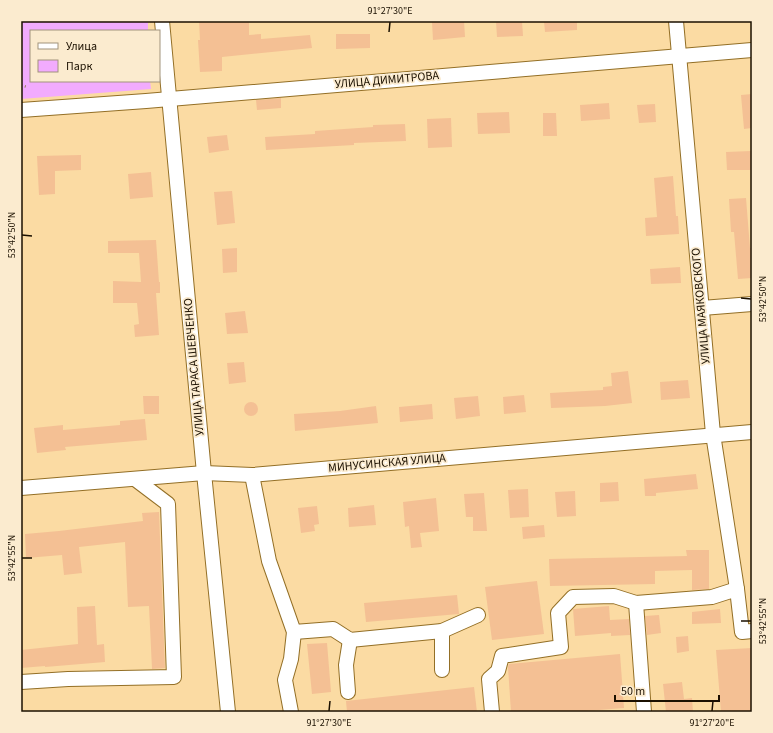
<svg xmlns="http://www.w3.org/2000/svg" width="773" height="733" viewBox="0 0 773 733" font-family="'Source Sans 3',sans-serif">
	<style>
		.green { fill: #f2abfe }
		.building { fill: #f4c094 }
		.lines { fill: none; stroke-linecap: round; stroke-linejoin: round }
		.minor-casing { stroke: #936f26; stroke-width: 16 }
		.path { stroke: #97815b; stroke-width: 2.5; stroke-dasharray: 1 3; stroke-linecap: butt }
		.minor { stroke: #fff; stroke-width: 14 }
		.ticks { fill: none; stroke: #1b1000; stroke-width: 1.5 }
		.labels { text-anchor: middle; dominant-baseline: central; stroke-width: 3.5; stroke-linejoin: round; paint-order: stroke }
		.street-label { font-size: 12px; fill: #1b1000; stroke: #fbebcf }
		.neatline { fill: none; stroke: #1b1000; stroke-width: 1.5 }
		.ticks-label { font-size: 10px; text-anchor: middle; fill: #1b1000 }
	</style>
	<rect width="100%" height="100%" fill="#fbdba3"/>
	<path class="green" d="M21,21H148V31H31V81H150L151,89L21,99Z"/>
	<g class="building">
		<path d="M199,21H249V35L261,34V39L310,35L312,48L222,57V71L200,72L198,40H200Z"/>
		<path d="M445,21H464L465,37L433,40L432,22Z"/>
		<path d="M496,21H522L523,36L497,37Z"/>
		<path d="M544,21H577V30L545,32Z"/>
		<path d="M336,34H370V48L336,49Z"/>
		<path d="M752,94V128L744,129L741,95Z"/>
		<path d="M281,98V108L257,110L256,100Z"/>
		<path d="M609,103L610,119L581,121L580,105Z"/>
		<path d="M655,104L656,122L639,123L637,105Z"/>
		<path d="M509,112L510,133L478,134L477,113Z"/>
		<path d="M543,113H556L557,136H543Z"/>
		<path d="M451,118L452,147L428,148L427,119Z"/>
		<path d="M405,124L406,141L354,143V145L266,150L265,137L315,134V131L373,127V125Z"/>
		<path d="M227,135L229,150L209,153L207,137Z"/>
		<path d="M751,151L752,170H727L726,152Z"/>
		<path d="M81,155V170L55,171V194L39,195L37,156Z"/>
		<path d="M151,172L153,197L130,199L128,174Z"/>
		<path d="M673,176L676,216H678L679,234L646,236L645,218L657,217L654,178Z"/>
		<path d="M232,191L235,223L217,225L214,192Z"/>
		<path d="M746,198L750,248H752V278L738,279L734,232H731L729,199Z"/>
		<path d="M156,240L159,282H160V293H156L159,335L135,337L134,325L139,324L137,303H113V281L141,282L139,253H108V241Z"/>
		<path d="M237,248V272L223,273L222,249Z"/>
		<path d="M680,267L681,283L651,284L650,269Z"/>
		<path d="M245,311L248,333L227,334L225,313Z"/>
		<path d="M244,362L246,382L229,384L227,363Z"/>
		<path d="M628,371L632,403L605,406L551,408L550,393L603,390V387L612,386L611,373Z"/>
		<path d="M688,380L690,398L661,400L660,382Z"/>
		<path d="M524,395L526,412L504,414L503,397Z"/>
		<path d="M143,396H159V414H144Z"/>
		<path d="M478,396L480,416L456,419L454,398Z"/>
		<circle cx="251" cy="409" r="7"/>
		<path d="M432,404L433,419L400,422L399,407Z"/>
		<path d="M376,406L378,423L295,431L294,414L340,411Z"/>
		<path d="M145,419L147,440L65,447L66,450L37,453L34,428L63,425V430L120,425V421Z"/>
		<path d="M696,474L698,489L656,493V496H645L644,479Z"/>
		<path d="M618,482L619,501L600,502V483Z"/>
		<path d="M528,489L529,517L510,518L508,490Z"/>
		<path d="M575,491L576,516L557,517L555,492Z"/>
		<path d="M484,493L487,531H473V517H466L464,494Z"/>
		<path d="M436,498L439,531L420,533L422,547L411,548L409,526L405,527L403,502Z"/>
		<path d="M374,505L376,525L349,527L348,508Z"/>
		<path d="M317,506L319,524L314,525L315,531L301,533L298,508Z"/>
		<path d="M159,512L165,668L152,669L149,606L128,607L125,542L79,547L82,573L64,575L62,555L26,558L25,534L59,531L143,521L142,513Z"/>
		<path d="M544,525L545,537L523,539L522,527Z"/>
		<path d="M686,550H709V589L692,590V570L655,571V584L550,586L549,559L687,556Z"/>
		<path d="M537,581L544,634L492,640L485,587Z"/>
		<path d="M457,595L459,614L366,622L364,603Z"/>
		<path d="M95,606L97,645L104,644L105,662L45,667V666L21,668V650L78,644L77,607Z"/>
		<path d="M609,606L610,620L629,619L630,635L611,636V633L575,636L573,609Z"/>
		<path d="M720,609L721,623L692,624V612Z"/>
		<path d="M659,615L661,633L647,635L645,616Z"/>
		<path d="M688,636L689,651L677,653L676,637Z"/>
		<path d="M327,643L331,692L312,694L307,644Z"/>
		<path d="M752,648V712H721L716,650Z"/>
		<path d="M620,654L624,708L574,712H511L508,667L509,664Z"/>
		<path d="M682,682L684,699L692,698L693,712H666L663,684Z"/>
		<path d="M474,687L477,712H347L346,701Z"/>
	</g>
	<g class="lines">
		<g class="minor-casing">
			<g id="minor">
				<path d="M162,21L204,473L228,712"/>
				<path d="M676,21L713,434L737,589L742,632L752,631"/>
				<path d="M21,110L146,101L752,50"/>
				<path d="M702,308L752,304"/>
				<path d="M252,475L269,561L294,632L291,659L285,680L291,712"/>
				<path d="M21,488L204,473L252,475L752,432"/>
				<path d="M636,603L644,712"/>
				<path d="M442,631V670"/>
				<path d="M294,632L333,629L350,640L442,631L478,615"/>
				<path d="M21,682L68,679L174,677L168,504L135,479"/>
				<path d="M348,692L346,665L350,640"/>
				<path d="M492,712L489,679L498,671L502,656L561,647L558,613L573,597L614,596L636,603L712,597L737,589"/>
			</g>
		</g>
		<path class="path" d="M21,85L27,87"/>
		<use href="#minor" class="minor"/>
	</g>
	<path class="ticks" d="M389,32L390,22M22,235L32,236M741,298L751,299M22,558H32M741,621H751M329,711L330,701M712,711L713,701"/>
	<g class="labels">
		<g class="street-label">
			<text transform="translate(387 80) rotate(-5)">УЛИЦА ДИМИТРОВА</text>
			<text transform="translate(701 306) rotate(-95)">УЛИЦА МАЯКОВСКОГО</text>
			<text transform="translate(194 367) rotate(-95)">УЛИЦА ТАРАСА ШЕВЧЕНКО</text>
			<text transform="translate(387 463) rotate(-5)">МИНУСИНСКАЯ УЛИЦА</text>
		</g>
	</g>
	<rect width="773" height="733" fill="none" stroke="#fbebcf" stroke-width="44"/>
	<rect x="30" y="30" width="130" height="52" fill="#fbebcf" stroke="#a1937c"/>
	<rect x="38" y="43" width="20" height="6" fill="#ffffff" stroke="#a1937c"/>
	<text x="66" y="50" font-size="12" fill="#1b1000">Улица</text>
	<rect x="38" y="60" width="20" height="12" fill="#f2abfe" stroke="#a1937c"/>
	<text x="66" y="70" font-size="12" fill="#1b1000">Парк</text>
	<path d="M615 695v6h104v-6" fill="none" stroke="#1b1000" stroke-width="2"/>
	<text x="621" y="695" font-size="12" fill="#1b1000" stroke="#fbebcf" stroke-width="3" paint-order="stroke">50 m</text>
	<rect x="22" y="22" width="729" height="689" class="neatline"/>
	<g class="ticks-label">
		<text x="390" y="14">91°27'30"E</text>
		<text transform="translate(11 235) rotate(-90)" y="4">53°42'50"N</text>
		<text transform="translate(762 299) rotate(-90)" y="4">53°42'50"N</text>
		<text transform="translate(11 558) rotate(-90)" y="4">53°42'55"N</text>
		<text transform="translate(762 621) rotate(-90)" y="4">53°42'55"N</text>
		<text x="329" y="726">91°27'30"E</text>
		<text x="712" y="726">91°27'20"E</text>
	</g>
</svg>
